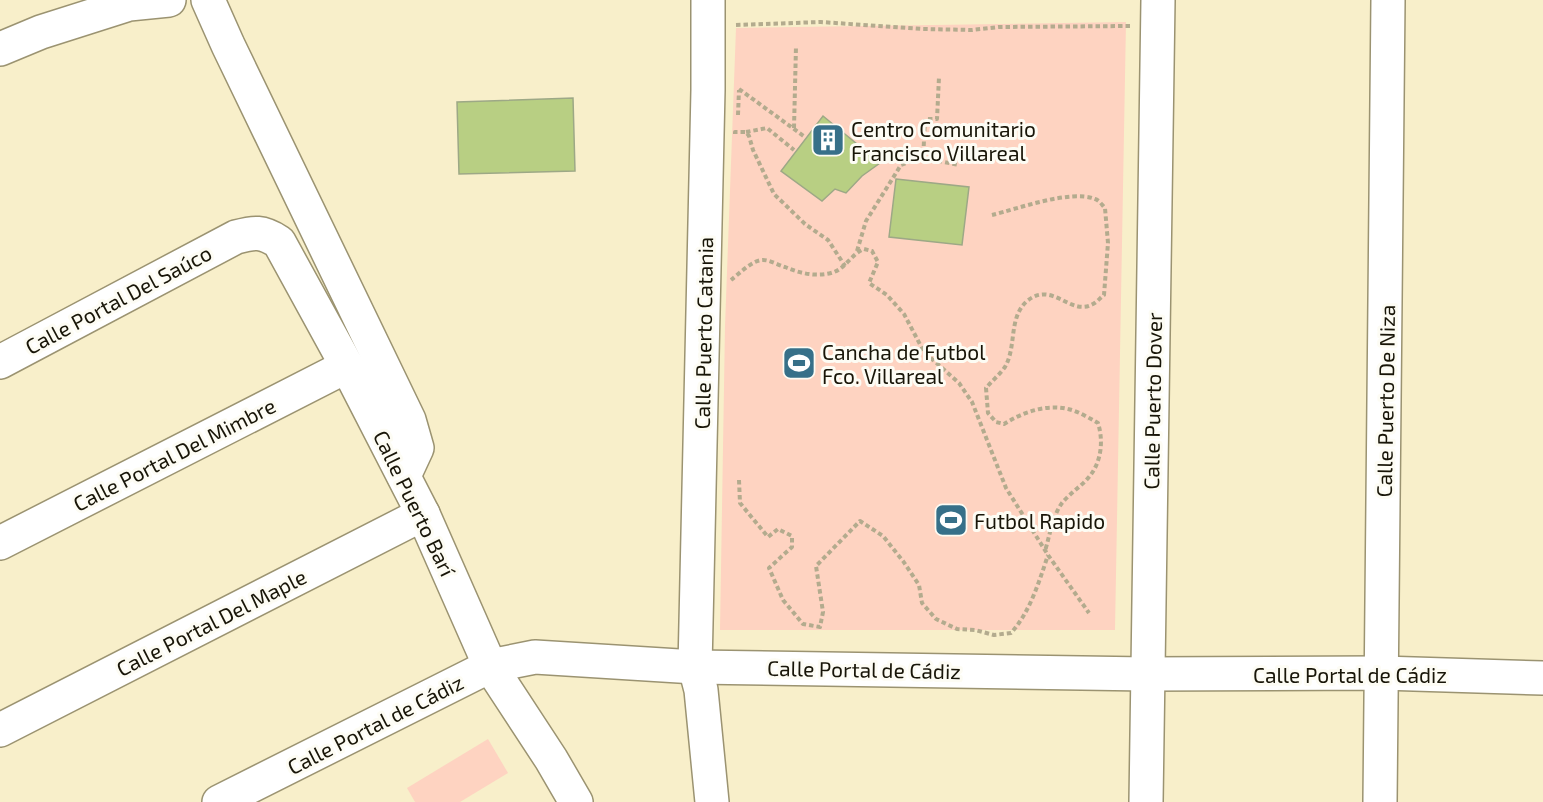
<svg xmlns="http://www.w3.org/2000/svg" width="1543" height="802" viewBox="0 0 1543 802" font-family="'Exo 2',sans-serif">
	<style>
		.green { fill: #fed3c1 }
		.building { fill: #b8cf83; stroke: #9da886; stroke-width: 1.5 }
		.lines { fill: none; stroke-linecap: round; stroke-linejoin: round }
		.minor-casing { stroke: #9b9371; stroke-width: 36 }
		.path { stroke: #b3ab8e; stroke-width: 4; stroke-dasharray: 4.5 3; stroke-linecap: butt }
		.minor { stroke: #fff; stroke-width: 33 }
		.labels { text-anchor: middle; dominant-baseline: central; stroke-width: 6; stroke-linejoin: round; paint-order: stroke }
		.poi-label { font-size: 21px; fill: #181508; stroke: #fdfcf4; text-anchor: start }
		.street-label { font-size: 21px; fill: #181508; stroke: #fdfcf4 }
	</style>
	<rect width="100%" height="100%" fill="#f8efca"/>
	<g class="green">
		<path d="M1126,22L1115,630H720L725,326L736,28Z"/>
		<path d="M488,739L508,773L460,802H415L407,788Z"/>
	</g>
	<g class="building">
		<path d="M573,98L575,171L459,174L457,102Z"/>
		<path d="M823,116L880,163L862,176L846,193L835,189L822,201L781,171Z"/>
		<path d="M896,179L969,187L962,245L889,237Z"/>
	</g>
	<g class="lines">
		<g class="minor-casing">
			<g id="minor">
				<path d="M208,0L228,45L409,420L417,448L404,476"/>
				<path d="M708,0V90L695,667L701,690L712,802"/>
				<path d="M0,49L41,32L129,4L169,0"/>
				<path d="M0,362L236,237C255,232 262,231 279,242L347,366L423,514L490,666L551,759L576,802"/>
				<path d="M0,543L347,366"/>
				<path d="M0,730L423,514"/>
				<path d="M219,802L490,666L535,657L695,667L1147,674L1382,673L1543,678"/>
				<path d="M1146,802L1158,0"/>
				<path d="M1380,802L1388,0"/>
			</g>
		</g>
		<g class="path">
			<path d="M736,25L821,22L923,29L972,30L999,27L1130,26"/>
			<path d="M739,89L805,137"/>
			<path d="M738,115L739,90"/>
			<path d="M794,128L796,46"/>
			<path d="M746,132L767,128L794,150"/>
			<path d="M735,134V132H746L749,136L753,150L774,194L805,224L828,240L845,266"/>
			<path d="M923,161L925,119H937L939,77"/>
			<path d="M992,215C1017,209 1071,189 1095,199C1099,200 1102,205 1105,208L1108,243L1104,295C1100,298 1097,302 1093,304C1070,317 1053,280 1027,301C1008,318 1017,346 1005,367C1000,374 992,381 986,388L988,413L996,422L1004,424C1023,412 1046,404 1068,409C1078,411 1089,418 1098,423C1103,439 1102,458 1092,473C1085,484 1071,492 1062,503C1052,517 1050,535 1045,551"/>
			<path d="M857,251L866,221L901,165L914,160L939,161L959,165"/>
			<path d="M731,280C739,274 752,260 763,260C770,260 778,265 785,267C799,273 815,277 831,273C846,269 850,255 864,249L872,251L878,262L869,283L887,295L904,314L924,352L959,383L972,402L1006,488L1048,555L1089,613"/>
			<path d="M739,480L740,503L768,537L778,529L792,536V547L769,568L783,600L803,624L820,627L823,612L816,566L860,521L883,536L903,561L919,585L922,603L936,619L957,629L975,630L994,635L1011,633C1030,612 1039,582 1048,555"/>
		</g>
		<use href="#minor" class="minor"/>
	</g>
	<defs>
		<g id="building-square" transform="scale(1.725)"><rect x="-9" y="-9" width="18" height="18" rx="4" fill="#377089" stroke="#fdfcf4"/><path d="M-4-6H4V6H1V3H-1V6H-4ZM-2.5-4.3h1.7v1.8h-1.7ZM.8-4.3h1.7v1.8H.8ZM-2.5-1h1.7V.8h-1.7ZM.8-1h1.7V.8H.8Z" fill="#fff"/></g>
		<g id="stadium-square" transform="scale(1.725)"><rect x="-9" y="-9" width="18" height="18" rx="4" fill="#377089" stroke="#fdfcf4"/><path d="M0-5a6.5 5 0 1 0 0 10a6.5 5 0 1 0 0-10ZM-3.5-1.8h7v3.6h-7Z" fill="#fff"/></g>
	</defs>
	<g fill-rule="evenodd">
		<use href="#building-square" x="828" y="140"/>
		<use href="#stadium-square" x="799" y="363"/>
		<use href="#stadium-square" x="951" y="520"/>
	</g>
	<g class="labels">
		<g class="poi-label">
			<text x="851" y="128">Centro Comunitario<tspan x="851" dy="24">Francisco Villareal</tspan></text>
			<text x="822" y="351">Cancha de Futbol<tspan x="822" dy="24">Fco. Villareal</tspan></text>
			<text x="974" y="520">Futbol Rapido</text>
		</g>
		<g class="street-label">
			<text transform="translate(118 299) rotate(-28)">Calle Portal Del Saúco</text>
			<text transform="translate(703 333) rotate(-89)">Calle Puerto Catania</text>
			<text transform="translate(1152 401) rotate(-89)">Calle Puerto Dover</text>
			<text transform="translate(1385 401) rotate(-89)">Calle Puerto De Niza</text>
			<text transform="translate(174 454) rotate(-27)">Calle Portal Del Mimbre</text>
			<text transform="translate(415 503) rotate(64)">Calle Puerto Barí</text>
			<text transform="translate(211 622) rotate(-27)">Calle Portal Del Maple</text>
			<text transform="translate(864 669) rotate(1)">Calle Portal de Cádiz</text>
			<text x="1350" y="674">Calle Portal de Cádiz</text>
			<text transform="translate(375 724) rotate(-27)">Calle Portal de Cádiz</text>
		</g>
	</g>
</svg>
